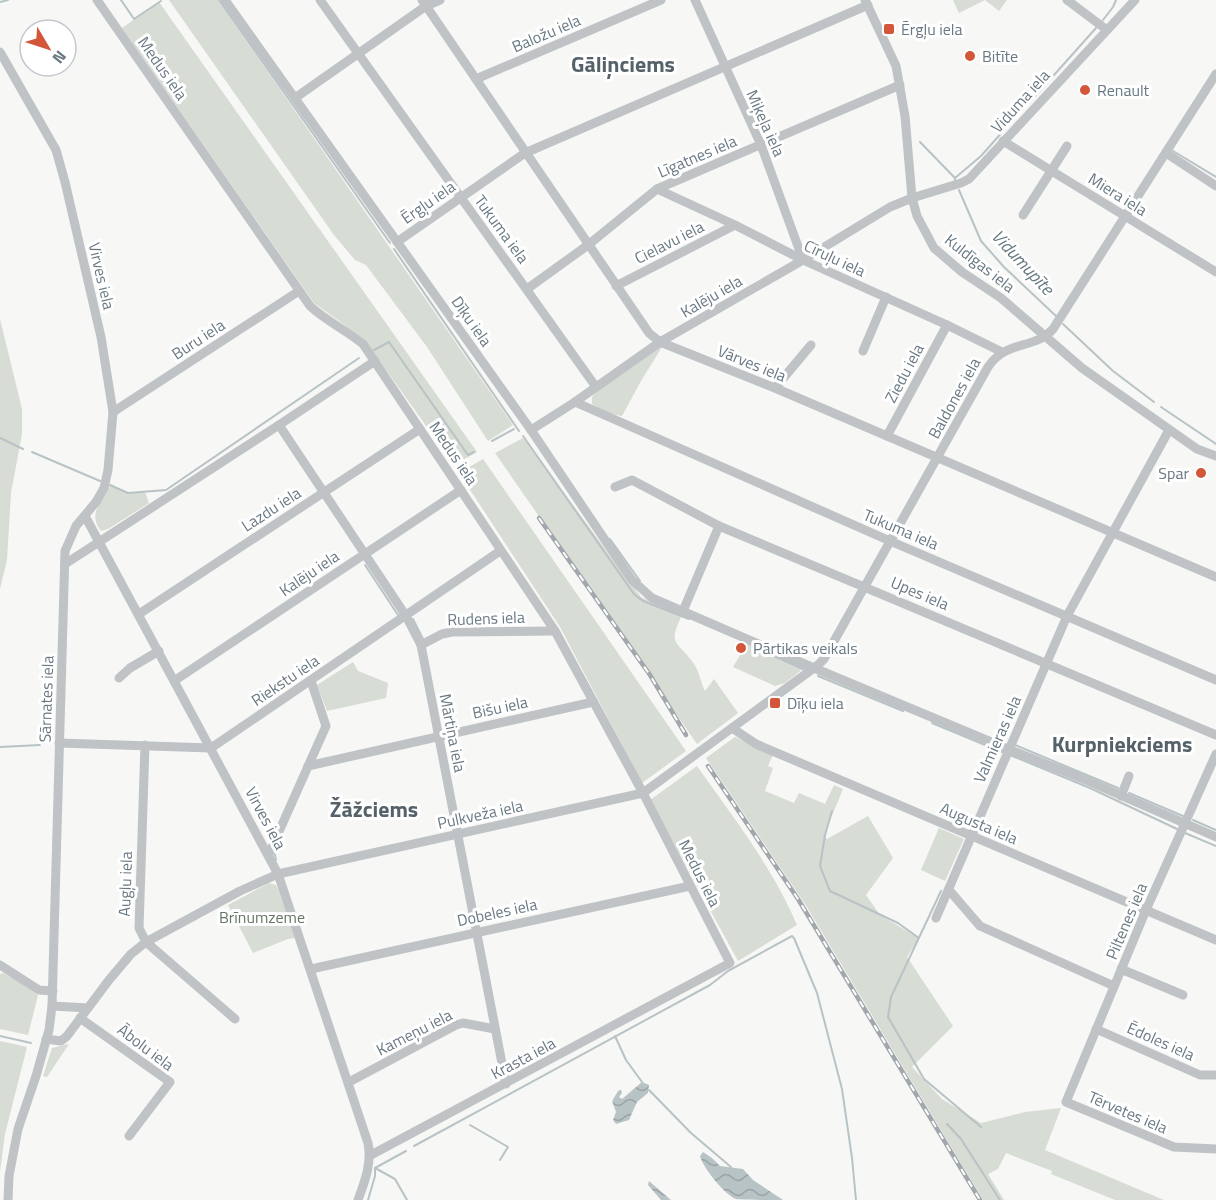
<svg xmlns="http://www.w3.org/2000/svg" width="1216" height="1200" viewBox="0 0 1216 1200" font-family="'Titillium Web',sans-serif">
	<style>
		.green { fill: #d7dcd4 }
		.water { fill: url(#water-waves) }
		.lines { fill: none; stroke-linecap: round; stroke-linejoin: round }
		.stream { stroke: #b8c3c6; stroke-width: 2 }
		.minor { stroke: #bfc3c6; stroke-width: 9 }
		.rail-casing { stroke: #a1a7ac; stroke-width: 4.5 }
		.rail { stroke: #fff; stroke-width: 2; stroke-dasharray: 7; stroke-linecap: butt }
		.poi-dot { fill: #d3553a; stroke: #fff; stroke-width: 2 }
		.labels { text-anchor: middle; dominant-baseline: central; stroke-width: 6; stroke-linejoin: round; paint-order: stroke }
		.poi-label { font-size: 16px; fill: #697983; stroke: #fff; text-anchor: start }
		.street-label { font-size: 16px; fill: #697983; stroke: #fff }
		.park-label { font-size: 16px; fill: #677664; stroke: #fff }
		.water-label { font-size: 18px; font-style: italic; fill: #65797f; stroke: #fff }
		.district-label { font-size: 22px; font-weight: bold; fill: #566269; stroke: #fff }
	</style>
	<defs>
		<pattern id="water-waves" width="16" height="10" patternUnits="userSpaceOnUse" patternTransform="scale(1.5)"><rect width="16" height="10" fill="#b8c3c6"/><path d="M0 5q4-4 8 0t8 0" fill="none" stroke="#9aa3a6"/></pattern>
	</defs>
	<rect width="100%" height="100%" fill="#f7f7f5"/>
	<g class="green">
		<path d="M169,0H218L513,425L488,441L427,347L366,265L355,260L334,235Z"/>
		<path d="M953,0H1007L999,11L985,0L959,13Z"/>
		<path d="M159,2L477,452L454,465L364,339L314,303L122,28Z"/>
		<path d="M0,319L22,409V434L11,493L7,560L0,589Z"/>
		<path d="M655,346L662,347L641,381L622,416L607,413L592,404V397L597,391Z"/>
		<path d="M523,438L641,597L682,615C667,647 677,639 694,664C699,671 701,683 705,691L714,679L738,713L697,744L495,453Z"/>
		<path d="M483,459L686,751L642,783L560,627L459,473Z"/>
		<path d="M110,485L128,493L145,492L149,503L108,529L101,531C87,513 102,503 110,485Z"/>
		<path d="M748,642L804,668L785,683L775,686L733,667Z"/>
		<path d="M353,662L358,671L388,683L386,698L327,711L317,685Z"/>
		<path d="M735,737L773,755L768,766L773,768L765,791L794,803L799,793L825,804L834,785L843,789L824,835L827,839L868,816L893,858L866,895L880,915L919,938L907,957L953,1026L912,1067L942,1099L981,1123L1025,1112L1061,1108L1045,1150L1164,1200H1115L1051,1174L1052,1171L1006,1153L998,1169L988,1174L1004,1200H983L805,904L706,758Z"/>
		<path d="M697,766C733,817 773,868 797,925L738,961L650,800Z"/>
		<path d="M939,828L964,839L945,881L921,870Z"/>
		<path d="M269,883L276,885L278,889L295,938L288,939L253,953L228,905Z"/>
		<path d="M3,973L15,979L38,995L28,1035L0,1029V974Z"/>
		<path d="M0,1041L27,1047L5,1134L0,1172Z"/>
		<path d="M69,1044L47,1077L43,1076L52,1048Z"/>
	</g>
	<g class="water">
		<path d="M642,1082L649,1085L648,1093L637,1102L629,1120L616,1124L613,1120L616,1112C612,1098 610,1105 618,1091L621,1090L622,1093L619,1097L622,1099Z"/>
		<path d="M703,1152L712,1158L720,1166L743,1169L753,1180L783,1200C774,1200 742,1200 736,1199C725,1195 703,1168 700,1156Z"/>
		<path d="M649,1181L671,1200H661L648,1185Z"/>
	</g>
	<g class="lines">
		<g class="stream">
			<path d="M121,0L134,19L161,1"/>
			<path d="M219,0L390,243"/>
			<path d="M0,2L8,0"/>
			<path d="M1103,20L1113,7L1116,0"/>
			<path d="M1029,103L1096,28"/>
			<path d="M920,142L955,178"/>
			<path d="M1173,151L1216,177"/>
			<path d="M955,180V178L981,156L1021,111"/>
			<path d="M959,190L981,241L1004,267L1056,316"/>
			<path d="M394,249L519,431"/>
			<path d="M1063,324L1113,371L1154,402"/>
			<path d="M374,350L389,342L468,455L474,452"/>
			<path d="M1161,407L1216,444"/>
			<path d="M523,436L634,594L643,601L689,619"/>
			<path d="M0,438L23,449"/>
			<path d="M492,441L514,429"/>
			<path d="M32,452L100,481"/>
			<path d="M110,485L128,493L166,490L359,358"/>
			<path d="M610,539L640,581"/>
			<path d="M365,565L398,615"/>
			<path d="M413,619L423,639"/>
			<path d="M754,647L803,669"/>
			<path d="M818,676L903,711"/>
			<path d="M932,723L1002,752"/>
			<path d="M1015,745L1118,788"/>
			<path d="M0,747L40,745"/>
			<path d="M1010,755L1090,788L1177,829"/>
			<path d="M1129,793L1183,816"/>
			<path d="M832,811L825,835L820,866L830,891L898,923L919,938"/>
			<path d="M1193,820L1216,830"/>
			<path d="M1185,833L1216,846"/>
			<path d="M274,851L276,860"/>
			<path d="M941,891L891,997L888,1017L924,1079L981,1127"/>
			<path d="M0,1036L31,1043"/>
			<path d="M615,1036L626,1060L642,1082"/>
			<path d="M649,1090L691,1133L731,1167"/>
			<path d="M947,1124L961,1139L1000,1200"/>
			<path d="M470,1125L508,1147L500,1160"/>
			<path d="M414,1146L710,985L728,971L792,936L794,938L817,993L842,1089L852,1158L856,1200"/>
			<path d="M375,1168L395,1179L407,1200"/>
			<path d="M375,1168L406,1151"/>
			<path d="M368,1200L375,1176V1168"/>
		</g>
		<g class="minor">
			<path d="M97,0L310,306C326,321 346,330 363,344L555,631L643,793L730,963L371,1155"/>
			<path d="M225,0L531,430L632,580L652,598L814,668L1008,749L1081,778L1216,837"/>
			<path d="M320,0L596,387"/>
			<path d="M422,0L649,333L660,342L775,388L1216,577"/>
			<path d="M695,0L761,145L803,260"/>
			<path d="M865,0L896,66L905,116L912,198L917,216L934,248L962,272L1001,298L1082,368L1197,449L1216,456"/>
			<path d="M1067,0L1107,30"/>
			<path d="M0,52L56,150L65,182L101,337L113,412L108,470L104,488L96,502L76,526L65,551L52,1006L49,1030L36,1076L18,1129L9,1176L8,1200"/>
			<path d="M476,79L661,0"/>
			<path d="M295,98L426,6L440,0"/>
			<path d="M1003,141L1216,272"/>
			<path d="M1166,153L1216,186"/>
			<path d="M657,189L735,225L803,260L947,325L1002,352"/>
			<path d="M1023,215L1067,146"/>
			<path d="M397,242L525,153L868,5"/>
			<path d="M616,286L735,225"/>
			<path d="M527,289L588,245L657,189L900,85"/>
			<path d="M863,351L886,297"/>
			<path d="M775,388L811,345"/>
			<path d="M575,402L890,541L1216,680"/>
			<path d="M113,412L299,291"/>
			<path d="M279,425L406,616L421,645L506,1084"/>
			<path d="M531,430L575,402L660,342L803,260L890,207L912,198L961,183L969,179L1135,0"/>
			<path d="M887,436L947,325"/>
			<path d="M615,487L632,480L719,526L1216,735"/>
			<path d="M85,516L278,874L368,1143C372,1163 365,1181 358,1200"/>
			<path d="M65,564L279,425L375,361"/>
			<path d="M683,611L719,526"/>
			<path d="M139,614L420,429"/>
			<path d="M421,645L442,634L452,632L555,631"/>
			<path d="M119,678L130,668L159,651"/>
			<path d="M174,681L461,490"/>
			<path d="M732,728L756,744L1216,940"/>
			<path d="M59,743L211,748L500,551"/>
			<path d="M145,745L139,928L146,942L235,1019"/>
			<path d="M1216,754L1146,910L1066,1102L1174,1147L1216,1149"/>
			<path d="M308,766L593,702"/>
			<path d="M1121,796L1129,776"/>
			<path d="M269,854L326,726L311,681"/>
			<path d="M949,890L980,926L1114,986"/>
			<path d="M936,918L1067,616L1169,430"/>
			<path d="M0,965L39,990L53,991"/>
			<path d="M311,969L690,886"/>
			<path d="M1121,969L1183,995"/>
			<path d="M52,1006L88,1008"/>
			<path d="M80,1018L170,1082L129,1136"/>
			<path d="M1096,1029L1200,1075H1216"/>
			<path d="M46,1039L61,1041L67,1036L109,980L131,954L146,942L240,891L278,874L643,793L818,665L824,659L988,367C1007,339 1035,350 1053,329L1216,74"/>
			<path d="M349,1082L456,1025L463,1023L495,1029"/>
		</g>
		<g class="rail-casing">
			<g id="rail">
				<path d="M539,518L650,675L686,735"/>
				<path d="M708,766L798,899L980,1200"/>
			</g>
		</g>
		<use href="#rail" class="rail"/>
	</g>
	<g class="poi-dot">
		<rect x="883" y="23" width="12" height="12" rx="3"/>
		<circle cx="970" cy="56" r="6"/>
		<circle cx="1085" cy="90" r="6"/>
		<circle cx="1201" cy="473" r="6"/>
		<circle cx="741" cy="648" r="6"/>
		<rect x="769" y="697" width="12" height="12" rx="3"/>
	</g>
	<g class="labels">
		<g class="poi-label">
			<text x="901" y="29">Ērgļu iela</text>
			<text x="982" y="56">Bitīte</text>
			<text x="1097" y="90">Renault</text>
			<text x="1189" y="473" text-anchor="end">Spar</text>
			<text x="753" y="648">Pārtikas veikals</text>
			<text x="787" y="703">Dīķu iela</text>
		</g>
		<g class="street-label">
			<text transform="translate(546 33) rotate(-23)">Baložu iela</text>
			<text transform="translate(163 68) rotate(55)">Medus iela</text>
			<text transform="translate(1020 101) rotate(-48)">Viduma iela</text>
			<text transform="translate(766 123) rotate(66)">Miķeļa iela</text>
			<text transform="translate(697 156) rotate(-23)">Līgatnes iela</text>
			<text transform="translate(1118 194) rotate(32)">Miera iela</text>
			<text transform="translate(428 202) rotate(-35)">Ērgļu iela</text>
			<text transform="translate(502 229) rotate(54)">Tukuma iela</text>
			<text transform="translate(669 242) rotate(-27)">Cielavu iela</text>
			<text transform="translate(835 258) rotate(25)">Cīruļu iela</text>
			<text transform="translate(980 263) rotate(38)">Kuldīgas iela</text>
			<text transform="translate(102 276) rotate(77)">Virves iela</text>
			<text transform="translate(711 296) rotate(-30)">Kalēju iela</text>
			<text transform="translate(472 321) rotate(55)">Dīķu iela</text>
			<text transform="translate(198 339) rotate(-33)">Buru iela</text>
			<text transform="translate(752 363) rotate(22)">Vārves iela</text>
			<text transform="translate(904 373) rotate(-62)">Ziedu iela</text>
			<text transform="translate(954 398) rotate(-61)">Baldones iela</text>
			<text transform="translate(454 453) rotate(56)">Medus iela</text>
			<text transform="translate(271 509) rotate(-33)">Lazdu iela</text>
			<text transform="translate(901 529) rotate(23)">Tukuma iela</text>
			<text transform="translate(309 573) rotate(-34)">Kalēju iela</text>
			<text transform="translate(920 593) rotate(23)">Upes iela</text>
			<text transform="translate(486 618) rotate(-2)">Rudens iela</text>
			<text transform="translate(285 680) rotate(-34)">Riekstu iela</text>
			<text transform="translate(46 699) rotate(-88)">Sārnates iela</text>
			<text transform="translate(500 707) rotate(-12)">Bišu iela</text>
			<text transform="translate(453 733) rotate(79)">Mārtiņa iela</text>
			<text transform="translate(997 739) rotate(-66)">Valmieras iela</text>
			<text transform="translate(480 814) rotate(-12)">Pulkveža iela</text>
			<text transform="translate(266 818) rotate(62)">Virves iela</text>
			<text transform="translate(979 823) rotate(23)">Augusta iela</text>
			<text transform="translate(700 873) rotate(63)">Medus iela</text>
			<text transform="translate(125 884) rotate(-88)">Augļu iela</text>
			<text transform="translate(497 912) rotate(-12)">Dobeles iela</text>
			<text transform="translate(1126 921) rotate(-67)">Piltenes iela</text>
			<text transform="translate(414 1032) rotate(-27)">Kameņu iela</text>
			<text transform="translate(1161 1041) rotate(24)">Ēdoles iela</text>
			<text transform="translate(146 1047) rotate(37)">Ābolu iela</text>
			<text transform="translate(523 1058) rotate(-28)">Krasta iela</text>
			<text transform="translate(1128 1112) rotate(23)">Tērvetes iela</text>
		</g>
		<g class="park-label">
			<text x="262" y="917">Brīnumzeme</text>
		</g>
		<g class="water-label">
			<text transform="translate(1023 262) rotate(47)">Vidumupīte</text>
		</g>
		<g class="district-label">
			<text x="623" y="64">Gāliņciems</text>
			<text x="1122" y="744">Kurpniekciems</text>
			<text x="374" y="809">Žāžciems</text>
		</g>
	</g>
	<g transform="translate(48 48) rotate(129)"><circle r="28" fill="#ffffff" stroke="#c3c9cd" stroke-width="1.5"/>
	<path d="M0-4.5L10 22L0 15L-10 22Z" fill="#d3553a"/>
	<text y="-9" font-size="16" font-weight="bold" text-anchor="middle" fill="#697983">N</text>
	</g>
</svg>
